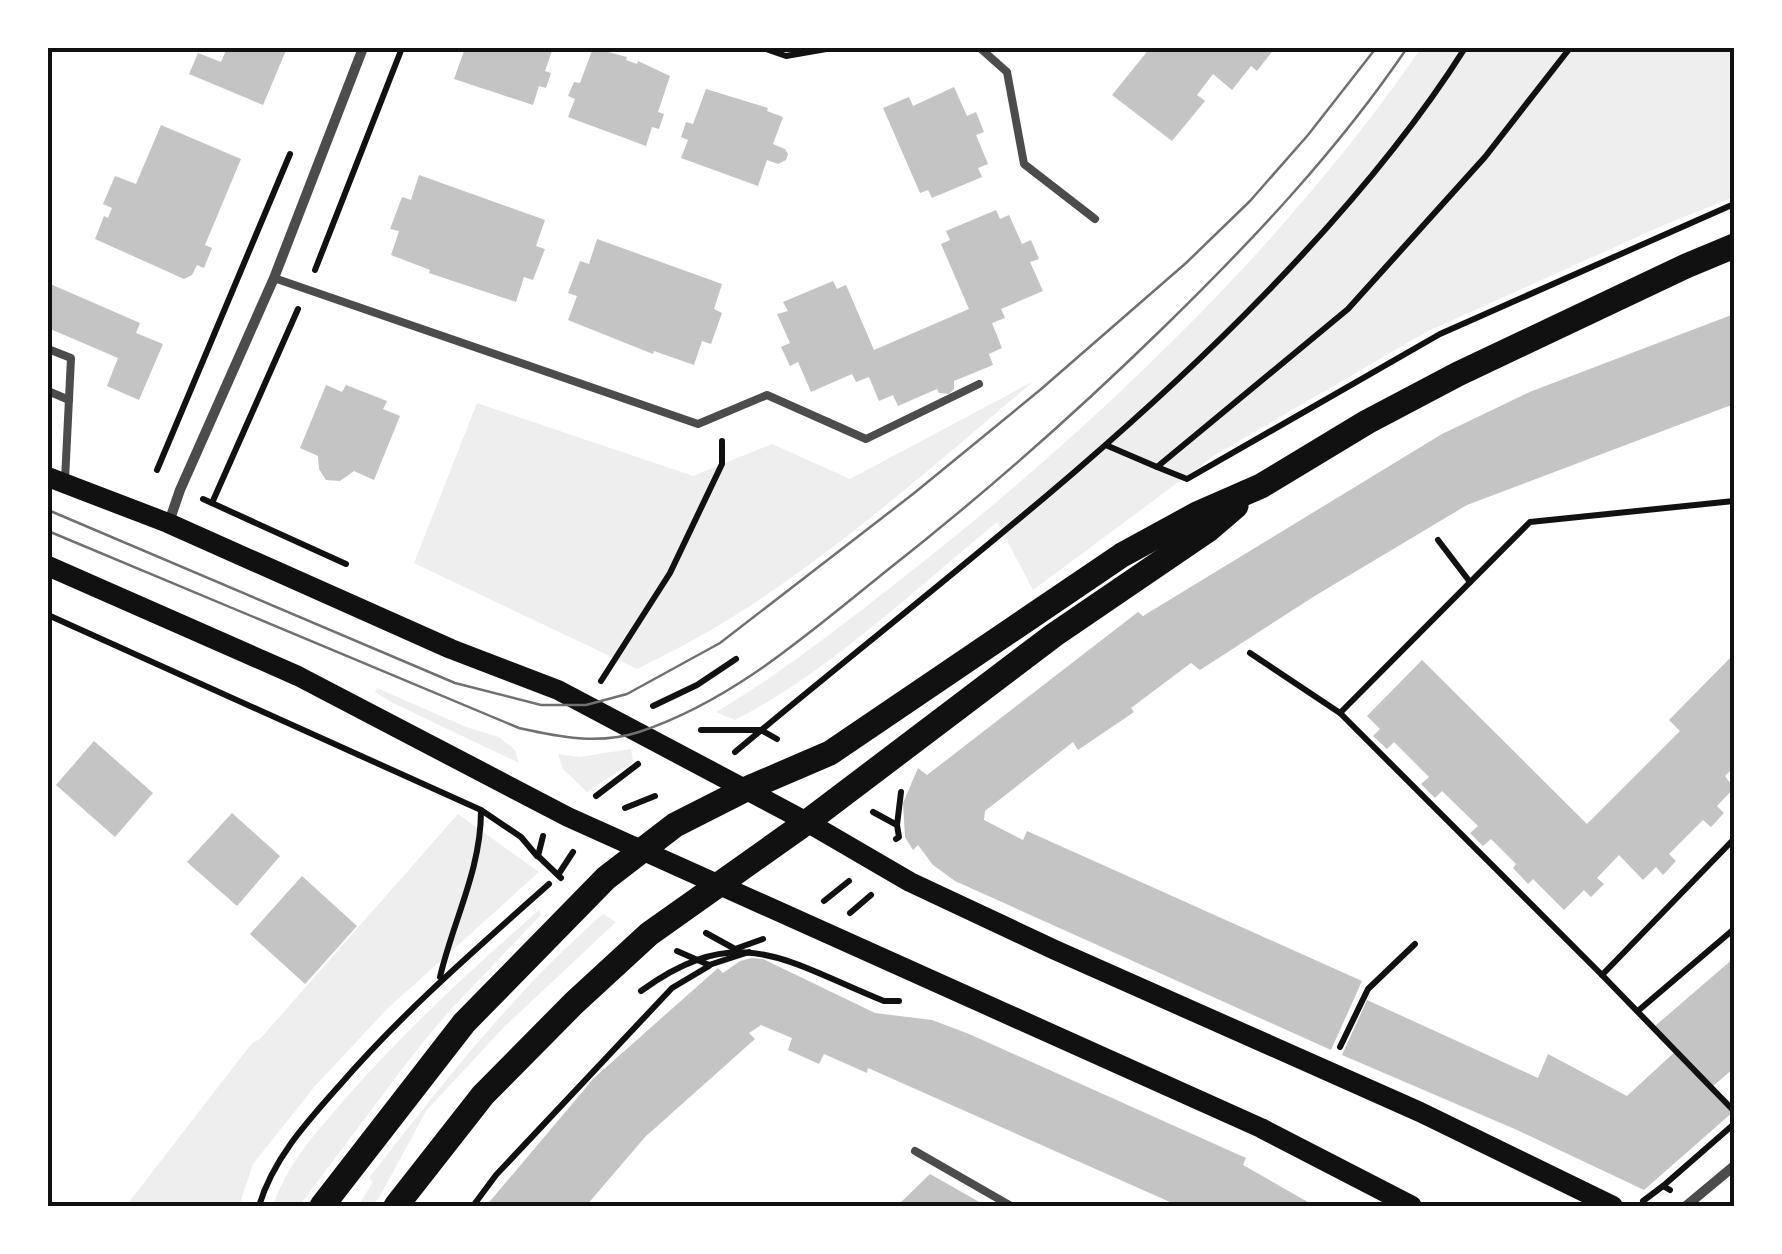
<svg xmlns="http://www.w3.org/2000/svg" width="1782" height="1254" viewBox="0 0 1782 1254" font-family="Jost,sans-serif">
	<style>
		.green { fill: #eee }
		.building { fill: #c4c4c4 }
		.lines { fill: none; stroke-linecap: round; stroke-linejoin: round }
		.path { stroke: #111; stroke-width: 6 }
		.service { stroke: #4c4c4c; stroke-width: 8 }
		.minor { stroke: #4c4c4c; stroke-width: 10 }
		.secondary { stroke: #111; stroke-width: 20 }
		.primary { stroke: #111; stroke-width: 25 }
		.tram { stroke: #707070; stroke-width: 2.5 }
		.neatline { fill: none; stroke: #111; stroke-width: 4 }
	</style>
	<rect width="100%" height="100%" fill="#fff"/>
	<g class="green">
		<path d="M1421,48H1734V197L1666,224L1426,332L1215,455L1033,590L997,522C918,587 826,674 735,720L716,712C779,675 837,629 895,584C1087,435 1284,248 1421,48Z"/>
		<path d="M1034,381C931,467 828,561 711,630C687,644 662,656 637,669L414,563L477,403L693,476L772,444L850,479Z"/>
		<path d="M377,688L466,727L499,737L515,750L519,763L391,702L375,692Z"/>
		<path d="M631,749L633,762L587,792L563,769L558,754L579,757Z"/>
		<path d="M458,814L539,872L387,1009L315,1086L253,1164L239,1206H126L252,1043L260,1039Z"/>
		<path d="M539,910L541,915L449,1011L412,1056L299,1206H273C287,1164 317,1131 346,1098C405,1030 471,970 539,910Z"/>
		<path d="M603,914L616,922L503,1028L426,1111L379,1198L372,1206H358L373,1182L369,1178C442,1084 513,993 603,914Z"/>
	</g>
	<g class="building">
		<path d="M227,48H287L263,105L189,74L198,53L221,62Z"/>
		<path d="M455,48H553L545,71L551,73L546,88L539,86L533,105L454,79L464,51Z"/>
		<path d="M593,48L627,57L626,60L637,64L638,61L670,76L658,112L664,114L659,129L652,127L646,146L568,117L575,99L568,96L574,82L580,83Z"/>
		<path d="M1150,48H1275L1257,71L1251,66L1232,90L1213,74L1197,95L1205,101L1172,141L1112,95Z"/>
		<path d="M954,87L967,116L976,112L984,132L976,135L988,164L978,168L982,177L932,198L928,190L920,193L883,108L909,97L913,106Z"/>
		<path d="M706,89L768,108L767,111L783,117L773,144L785,149L788,154L786,160L778,164L767,160L758,186L681,158L688,140L681,137L686,122L693,124Z"/>
		<path d="M161,125L241,159L205,245L212,248L204,268L197,265L192,275L184,279L95,239L104,216L108,218L112,208L103,204L115,176L136,184Z"/>
		<path d="M419,175L545,220L536,246L545,249L533,280L524,277L516,302L429,273L430,270L391,255L399,231L390,229L402,197L411,200Z"/>
		<path d="M996,210L1000,219L1009,215L1022,244L1031,240L1039,259L1030,262L1043,291L1001,309L1005,318L992,323L1002,348L989,354L993,365L954,381V389L949,394L939,393L937,389L898,406L893,395L879,401L869,377L856,382L852,374L811,392L798,362L790,366L781,347L790,343L777,314L788,311L783,302L833,281L837,289L846,285L874,350L969,309L941,244L950,240L946,231Z"/>
		<path d="M597,239L722,284L714,309L722,313L711,344L702,341L694,365L654,351L653,354L568,320L577,296L568,293L580,261L589,264Z"/>
		<path d="M48,283L140,323L136,333L163,344L139,400L107,386L118,358L48,328Z"/>
		<path d="M1734,314V404L1467,505L1313,597L1200,670L1191,663L1131,708L1134,712L1078,750L1073,742L985,811L984,820L1023,840L1027,831L1362,981L1331,1050L955,881L933,865L918,845L913,850L905,837L903,803L918,768L927,775L1138,612L1143,616L1442,434L1532,391Z"/>
		<path d="M326,385L342,392L346,385L387,401L383,409L400,416L374,480L354,471L340,481L326,480L319,469L318,456L300,448Z"/>
		<path d="M1734,654V767L1725,776L1734,788L1717,806L1724,813L1711,827L1703,820L1669,854L1676,861L1663,875L1656,867L1643,880L1619,855L1597,878L1604,884L1591,897L1584,890L1564,910L1533,879L1528,884L1513,868L1516,864L1491,839L1483,846L1470,833L1478,826L1442,791L1435,798L1421,784L1429,777L1394,742L1387,749L1373,736L1380,729L1367,716L1422,660L1587,824L1680,731L1669,720Z"/>
		<path d="M94,741L153,793L115,837L56,785Z"/>
		<path d="M232,813L280,856L237,906L187,862Z"/>
		<path d="M302,876L357,926L305,984L250,934Z"/>
		<path d="M752,958L763,959L875,1013L932,1020L969,1034L1246,1158L1243,1165L1315,1206H1179L868,1068L867,1073L824,1054L819,1064L788,1050L792,1038L761,1025L749,1033L755,1039L645,1137L586,1206H486L594,1078L718,968L723,973L740,961Z"/>
		<path d="M1734,958V1068L1712,1087L1734,1111L1644,1190L1517,1130L1342,1055L1367,1000L1538,1078L1548,1054L1627,1096L1678,1049L1655,1026Z"/>
		<path d="M930,1174L967,1195L986,1206H897Z"/>
	</g>
	<g class="lines">
		<g class="path">
			<path d="M763,48L786,56L832,48"/>
			<path d="M315,270L402,48"/>
			<path d="M1108,446L1157,467L1348,309L1485,157L1570,48"/>
			<path d="M1157,467L1187,479L1440,334L1734,204"/>
			<path d="M157,470L290,154"/>
			<path d="M203,499L346,564"/>
			<path d="M212,503L298,309"/>
			<path d="M1438,540L1470,582"/>
			<path d="M48,615L481,810L521,837L537,856"/>
			<path d="M1250,653L1340,713L1530,522L1734,501"/>
			<path d="M601,681L670,573L722,464V441"/>
			<path d="M653,706L697,685L736,659"/>
			<path d="M1340,713L1602,975"/>
			<path d="M701,730H761L777,739"/>
			<path d="M735,752C914,602 1101,463 1264,295C1338,219 1409,137 1465,48"/>
			<path d="M596,796L638,764"/>
			<path d="M625,808L655,796"/>
			<path d="M873,812L897,825L899,837L896,839"/>
			<path d="M897,825L901,792"/>
			<path d="M543,836L538,856L561,878"/>
			<path d="M1734,839L1602,975L1734,1111"/>
			<path d="M558,875L573,852"/>
			<path d="M824,901L849,881"/>
			<path d="M850,913L871,895"/>
			<path d="M706,933L735,949L763,939"/>
			<path d="M677,951L709,965L749,952"/>
			<path d="M440,977C453,921 481,870 481,811"/>
			<path d="M641,991C739,920 785,961 884,1001H899"/>
			<path d="M1639,1010L1734,929"/>
			<path d="M1340,1047L1368,989L1415,944"/>
			<path d="M1663,1186L1734,1124"/>
			<path d="M1643,1201L1663,1186L1670,1190"/>
			<path d="M259,1206C273,1159 306,1123 339,1086C403,1012 476,949 549,884"/>
			<path d="M473,1206L496,1175L672,988L709,966"/>
		</g>
		<g class="service">
			<path d="M980,48L1007,72L1024,164L1095,219"/>
			<path d="M274,278L698,424L767,395L866,439L979,384"/>
			<path d="M48,349L71,358L65,480"/>
			<path d="M48,391L69,400"/>
			<path d="M915,1151L1011,1206"/>
		</g>
		<g class="minor">
			<path d="M169,522L180,490L274,278L363,48"/>
			<path d="M1686,1206L1734,1166"/>
		</g>
		<g class="secondary">
			<path d="M48,477L168,523L451,649L558,690L807,822L910,882L1055,950L1420,1112L1613,1206"/>
			<path d="M48,566L298,676L568,817L1261,1128L1412,1206"/>
		</g>
		<g class="primary">
			<path d="M322,1206L464,1023L606,878L675,825L744,790L830,753L1122,555L1197,514L1261,486L1367,422L1458,374L1686,266L1734,246"/>
			<path d="M396,1206L483,1095L574,1003L649,934L807,822L1054,635L1208,530L1236,506"/>
		</g>
		<g class="tram">
			<path d="M48,510L455,683L541,705H586L627,694L720,643L913,494L1040,390L1186,263L1250,201L1308,135L1376,48"/>
			<path d="M48,531L519,728C559,737 599,745 639,732C733,701 809,633 885,572C983,495 1075,414 1164,327C1252,241 1338,150 1407,48"/>
		</g>
	</g>
	<rect width="1782" height="1254" fill="none" stroke="#ffffff" stroke-width="100"/>
	<rect x="50" y="50" width="1682" height="1154" class="neatline"/>
</svg>
